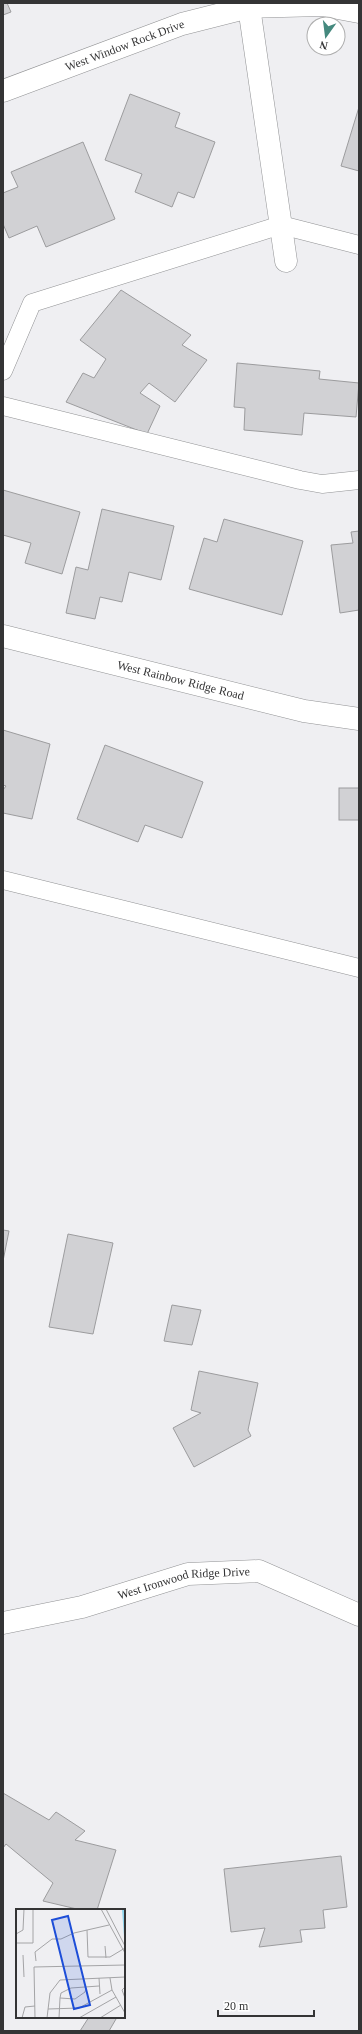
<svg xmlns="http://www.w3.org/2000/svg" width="362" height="2034" viewBox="0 0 362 2034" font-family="Georgia,serif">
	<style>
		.building { fill: #d1d1d4; stroke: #9c9c9e }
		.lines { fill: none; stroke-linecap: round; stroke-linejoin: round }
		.lane-casing { stroke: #929395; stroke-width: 19 }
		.street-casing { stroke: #929395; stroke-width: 23 }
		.lane { stroke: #fff; stroke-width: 18 }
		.street { stroke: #fff; stroke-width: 22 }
		.labels { text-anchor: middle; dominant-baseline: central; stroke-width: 3.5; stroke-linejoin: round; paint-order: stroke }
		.street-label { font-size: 12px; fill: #343435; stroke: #fff }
		.inset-river { fill: none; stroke: #8cd3ec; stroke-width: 2 }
		.inset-road { fill: none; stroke: #a4a4a6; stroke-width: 1 }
		.view { fill: #1d4ed8; fill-opacity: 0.15; stroke: #1d4ed8; stroke-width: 2 }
		.inset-edge { fill: none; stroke: #343435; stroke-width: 2 }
	</style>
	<rect width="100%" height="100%" fill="#efeff2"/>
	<g class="building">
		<path d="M3,3H7L11,12L3,15Z"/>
		<path d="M130,94L180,113L175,127L215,142L194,198L178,192L172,207L135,192L142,174L105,160Z"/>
		<path d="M359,107V171L341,166Z"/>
		<path d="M83,142L115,219L46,247L37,226L9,238L3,224V193L18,187L11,172Z"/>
		<path d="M121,290L191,335L182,345L207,360L175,402L149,383L140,393L160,406L147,434L66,402L83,373L94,378L106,359L80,340Z"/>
		<path d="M237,363L320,371L319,379L359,383L356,417L304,413L302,435L244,430L245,408L234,407Z"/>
		<path d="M3,490L80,512L62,574L25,563L31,543L3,535Z"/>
		<path d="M102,509L174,526L161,580L129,572L122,602L100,597L95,619L66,613L76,567L88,570Z"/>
		<path d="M224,519L303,541L282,615L189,589L204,538L217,542Z"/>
		<path d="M359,531V610L340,613L331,545L353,543L351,532Z"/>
		<path d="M3,730L50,744L32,819L3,813V790L6,786L3,785Z"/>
		<path d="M105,745L203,782L182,838L145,825L138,842L77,819Z"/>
		<rect x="339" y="788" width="20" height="32"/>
		<path d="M3,1230L9,1231L3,1261Z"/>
		<path d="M68,1234L113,1243L93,1334L49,1327Z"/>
		<path d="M172,1305L201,1310L192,1345L164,1341Z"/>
		<path d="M199,1371L258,1383L248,1430L251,1436L194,1467L173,1428L201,1413L191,1410Z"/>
		<path d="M3,1793L49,1820L56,1812L85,1831L75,1840L116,1850L97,1910H81L43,1901L53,1883L6,1844L3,1848Z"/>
		<path d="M341,1856L347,1907L323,1910L325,1928L300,1930L302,1942L259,1947L265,1928L231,1932L224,1869Z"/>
		<path d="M89,2017H114L116,2019L109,2031H80Z"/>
	</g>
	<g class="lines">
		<g class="lane-casing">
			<g id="lane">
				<path d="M3,371L32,303L281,225L359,245"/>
				<path d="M3,406L300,480L322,484L359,480"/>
				<path d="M3,880L359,968"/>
			</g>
		</g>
		<g class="street-casing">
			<g id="street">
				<path d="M249,7L286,261"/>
				<path id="s1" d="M3,91L182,24L249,7L322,5L359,12"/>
				<path id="s2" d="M3,636L304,711L359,719"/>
				<path id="s3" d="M3,1623L82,1607L188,1574L259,1571L359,1615"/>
			</g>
		</g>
		<use href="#lane" class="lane"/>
		<use href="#street" class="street"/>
	</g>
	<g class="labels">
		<g class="street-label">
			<text stroke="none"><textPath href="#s1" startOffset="130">West Window Rock Drive</textPath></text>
			<text stroke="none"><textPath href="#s2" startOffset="183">West Rainbow Ridge Road</textPath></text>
			<text stroke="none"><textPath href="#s3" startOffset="186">West Ironwood Ridge Drive</textPath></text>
		</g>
	</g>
	<g transform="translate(16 1909)">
		<rect width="109" height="109" fill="#efeff2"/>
		<path class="inset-river" d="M107,0L109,28"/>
		<path class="inset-road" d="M85,0L109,44M90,0L109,37M71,21L72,48M0,25L7,21L8,0M0,34H17V0M89,37L90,49M7,46L8,68M72,48H94L109,39M20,52L19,43L36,30H45L58,24L93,16M83,69L84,85M94,69L96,81L109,104M109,78L106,81L109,89M44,89L45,84L55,79L83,77M32,100L63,99L96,81M6,109L9,98L19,97M19,109L18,58L109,56M31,109L34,84L44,71L109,68M43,109L44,89L59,90L69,83L70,79M63,109L100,88M84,109L105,96"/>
		<path class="view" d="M52,7L74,96L58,100L36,11Z"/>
		<rect width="109" height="109" class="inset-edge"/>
	</g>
	<rect width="362" height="2034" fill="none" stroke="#343435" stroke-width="8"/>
	<g transform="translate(326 36) rotate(194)"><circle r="19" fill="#ffffff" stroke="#aeaeae"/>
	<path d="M0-3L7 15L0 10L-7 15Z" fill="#45897e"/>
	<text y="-6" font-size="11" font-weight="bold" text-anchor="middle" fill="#343435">N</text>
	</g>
	<path d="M218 2010v6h96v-6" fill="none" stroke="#343435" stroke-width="2"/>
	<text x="224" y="2010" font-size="12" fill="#343435" stroke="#ffffff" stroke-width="3" paint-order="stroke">20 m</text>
</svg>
